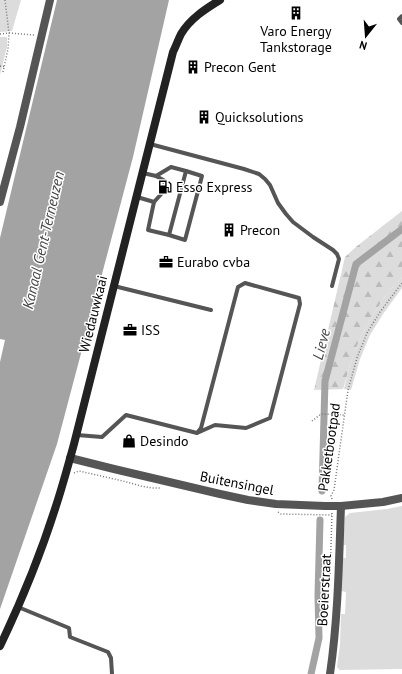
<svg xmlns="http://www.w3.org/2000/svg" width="402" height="674" viewBox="0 0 402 674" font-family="'PT Sans',sans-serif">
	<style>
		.grass { fill: #dcdcdc }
		.forest { fill: url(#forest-firs) }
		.water { fill: #a3a3a3 }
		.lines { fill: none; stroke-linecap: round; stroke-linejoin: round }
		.canal { stroke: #a3a3a3; stroke-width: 7 }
		.path { stroke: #777; stroke-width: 1.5; stroke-dasharray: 1 2; stroke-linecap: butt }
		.service { stroke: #555; stroke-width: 4 }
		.minor { stroke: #555; stroke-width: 8 }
		.secondary { stroke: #222; stroke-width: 8 }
		.labels { text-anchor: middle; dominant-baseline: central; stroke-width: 3; stroke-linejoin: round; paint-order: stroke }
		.poi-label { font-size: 14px; fill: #000; stroke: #fff; text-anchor: start }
		.street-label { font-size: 14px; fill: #000; stroke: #fff }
		.water-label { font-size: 15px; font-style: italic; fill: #444; stroke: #fff }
	</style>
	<defs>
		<pattern id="forest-firs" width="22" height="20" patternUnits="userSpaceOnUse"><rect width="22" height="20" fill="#dcdcdc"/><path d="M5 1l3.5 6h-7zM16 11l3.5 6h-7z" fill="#bbb"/></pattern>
	</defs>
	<rect width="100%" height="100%" fill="#fff"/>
	<g class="grass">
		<path d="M0,0H21L12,31L0,32Z"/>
		<path d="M0,37H7V47L0,75Z"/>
		<path d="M402,277V288L383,314L370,335L360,359L351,390L344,389C347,378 349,366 353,356C363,329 382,297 402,277Z"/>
		<path d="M402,506V669L340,670L337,667L340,645L341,614H345L346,592L341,591L342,558H346V545H343L345,517L350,513L387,509Z"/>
	</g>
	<path class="forest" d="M402,211V277C382,297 363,329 353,356C349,366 347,378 343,389L314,390L345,257L357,246Z"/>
	<path class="water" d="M57,0H169L133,157L57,444L0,609V362L5,340L0,339V238Z"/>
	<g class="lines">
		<g class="canal">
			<path d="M322,491L325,381L356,264L402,229"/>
			<path d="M311,674L319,638L318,595L320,520"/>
		</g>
		<g class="path">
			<path d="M0,34L9,33L34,35"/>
			<path d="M0,66L5,67"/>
			<path d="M3,72L8,49L9,33L5,0"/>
			<path d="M312,421L321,414L344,415"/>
			<path d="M74,473L79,471L123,481L141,486L152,488H161"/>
			<path d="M332,499L331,496L334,490L348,390L357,358L367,333L380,312L402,283"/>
			<path d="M278,512L281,514L332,515"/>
			<path d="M330,577L332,513"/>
		</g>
		<g class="service">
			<path d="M402,16L399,19L402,23"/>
			<path d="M150,144L244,169L259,174L265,179L270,185L278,203L286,214L293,222L313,237L333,250L337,254L339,259L332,286"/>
			<path d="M137,197L154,202L148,230L169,235L186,171L171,167L156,176L143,173"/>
			<path d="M154,202L163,192L165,181L156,176"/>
			<path d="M169,235L185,240L202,176L186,171"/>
			<path d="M114,286L211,310"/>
			<path d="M77,435L102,437L126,415L197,433L215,425L246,428L270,418L300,304L299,298L245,283L238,287L201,428L197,433"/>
			<path d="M18,607L69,628L70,637L108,652L111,658L112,674"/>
		</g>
		<g class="minor">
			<path d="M0,202L20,127L50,0"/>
			<path d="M70,458L114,469L220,494L248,500L276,504L325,506H341L383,502L402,498"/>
			<path d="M330,674C338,619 339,562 341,506"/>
		</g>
		<path class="secondary" d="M0,646C21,602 40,556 55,509C62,488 68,466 74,444L173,52C176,46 178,40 181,34C190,19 205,9 220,0"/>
	</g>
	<defs>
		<g id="building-bare" transform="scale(1.08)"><path d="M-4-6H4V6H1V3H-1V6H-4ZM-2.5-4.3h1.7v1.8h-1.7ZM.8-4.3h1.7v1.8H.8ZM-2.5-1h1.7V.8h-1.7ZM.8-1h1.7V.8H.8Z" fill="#000" stroke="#fff" stroke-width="2.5" paint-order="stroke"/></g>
		<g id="fuel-bare" transform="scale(1.08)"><path d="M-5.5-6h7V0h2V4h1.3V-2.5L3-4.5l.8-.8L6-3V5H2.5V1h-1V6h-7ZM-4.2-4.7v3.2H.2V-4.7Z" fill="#000" stroke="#fff" stroke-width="2.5" paint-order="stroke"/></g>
		<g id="office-bare" transform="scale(1.08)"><path d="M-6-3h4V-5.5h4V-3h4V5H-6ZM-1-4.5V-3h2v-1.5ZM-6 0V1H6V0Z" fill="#000" stroke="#fff" stroke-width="2.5" paint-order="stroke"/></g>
		<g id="shop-bare" transform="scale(1.08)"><path d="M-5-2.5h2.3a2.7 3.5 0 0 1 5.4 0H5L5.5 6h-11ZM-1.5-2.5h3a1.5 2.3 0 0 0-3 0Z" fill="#000" stroke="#fff" stroke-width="2.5" paint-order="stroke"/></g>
	</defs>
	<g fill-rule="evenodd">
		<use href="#building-bare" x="296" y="13"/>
		<use href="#building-bare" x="193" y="67"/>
		<use href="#building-bare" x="204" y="117"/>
		<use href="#fuel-bare" x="165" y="187"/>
		<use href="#building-bare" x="229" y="230"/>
		<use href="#office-bare" x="166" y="262"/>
		<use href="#office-bare" x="130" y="330"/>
		<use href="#shop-bare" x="129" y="441"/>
	</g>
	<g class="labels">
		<g class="poi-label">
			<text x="296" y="31" text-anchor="middle">Varo Energy<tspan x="296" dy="16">Tankstorage</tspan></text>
			<text x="204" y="67">Precon Gent</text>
			<text x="215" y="117">Quicksolutions</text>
			<text x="176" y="187">Esso Express</text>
			<text x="240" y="230">Precon</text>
			<text x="177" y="262">Eurabo cvba</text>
			<text x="141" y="330">ISS</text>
			<text x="140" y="441">Desindo</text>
		</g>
		<g class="street-label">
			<text transform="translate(93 314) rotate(-76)">Wiedauwkaai</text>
			<text transform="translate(329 447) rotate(-82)">Pakketbootpad</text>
			<text transform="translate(237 483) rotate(11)">Buitensingel</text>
			<text transform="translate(324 590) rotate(-87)">Boeierstraat</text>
		</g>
		<g class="water-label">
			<text transform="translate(43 240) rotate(-77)">Kanaal Gent-Terneuzen</text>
			<text transform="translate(321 344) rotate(-75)">Lieve</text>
		</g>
	</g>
	<g transform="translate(366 36) rotate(197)" stroke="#ffffff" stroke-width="3" paint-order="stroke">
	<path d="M0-3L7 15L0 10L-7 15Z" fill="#000000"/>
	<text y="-6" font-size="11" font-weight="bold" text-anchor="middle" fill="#000000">N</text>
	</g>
</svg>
